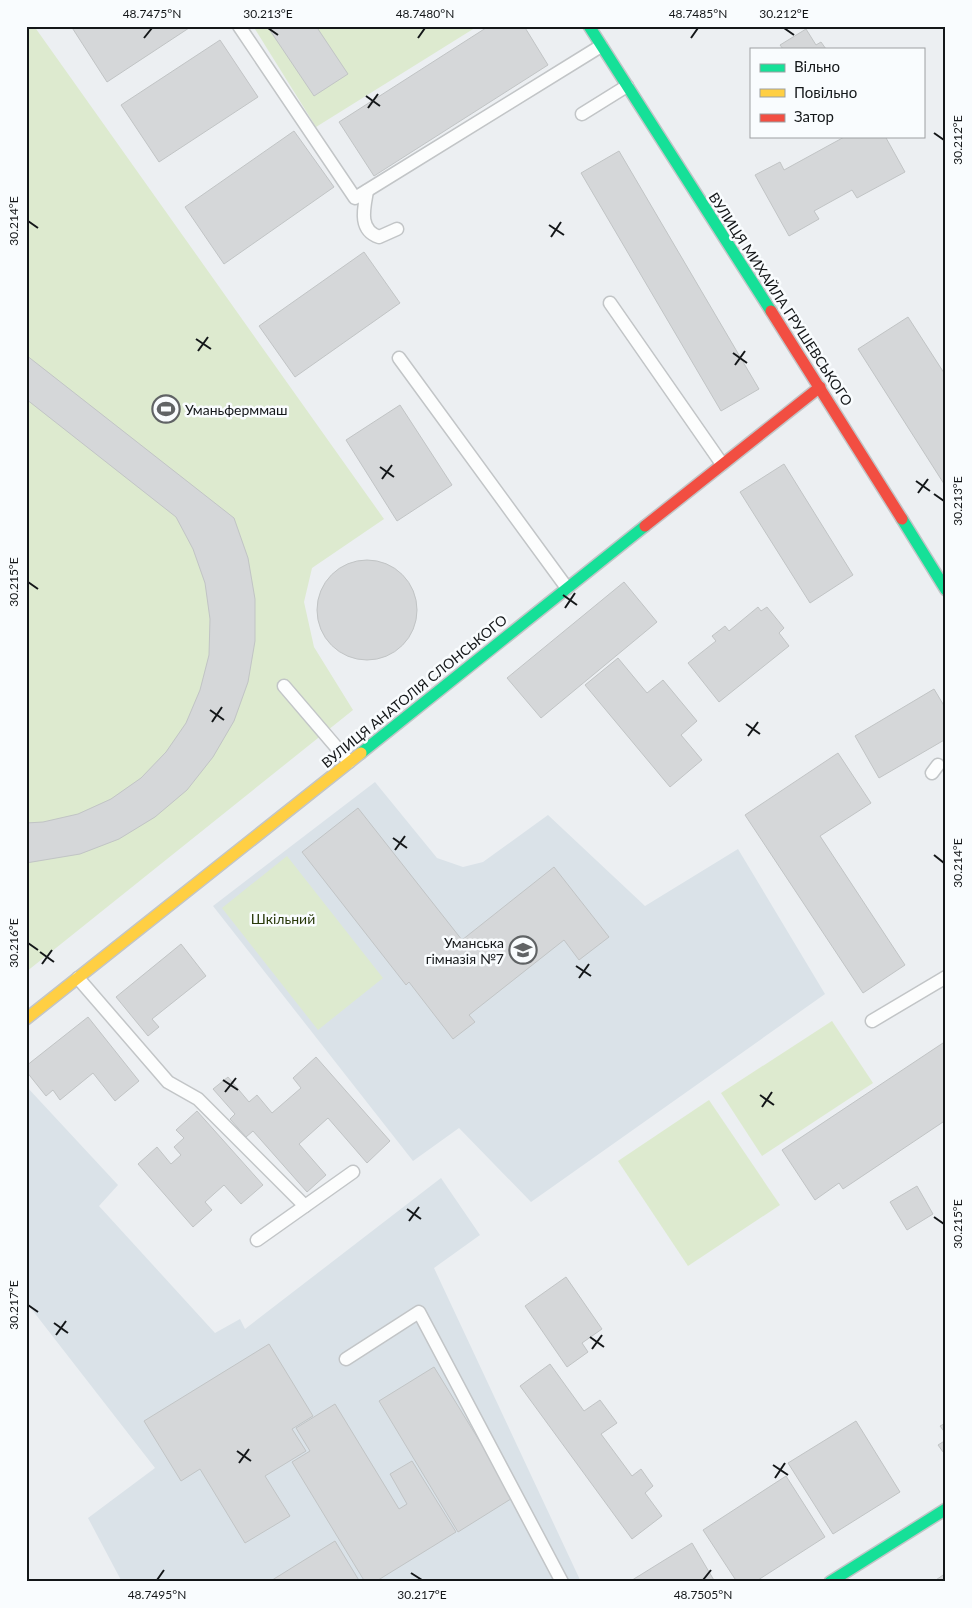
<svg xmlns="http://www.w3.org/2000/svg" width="972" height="1608" viewBox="0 0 972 1608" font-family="Lato,sans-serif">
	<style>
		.built { fill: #dae2e8 }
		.green { fill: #ddeacf }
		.building { fill: #d5d7d9; stroke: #c1c4c5 }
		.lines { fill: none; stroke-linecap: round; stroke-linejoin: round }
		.lane-casing { stroke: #c2c5c7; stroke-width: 15 }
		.fast-casing { stroke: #c2c5c7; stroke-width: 14 }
		.slow-casing { stroke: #c2c5c7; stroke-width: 14 }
		.jam-casing { stroke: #c2c5c7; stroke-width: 14 }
		.lane { stroke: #fcfdfd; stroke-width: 12 }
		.fast { stroke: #16e098; stroke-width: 11 }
		.slow { stroke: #ffcf43; stroke-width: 11 }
		.jam { stroke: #f24e42; stroke-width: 11 }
		.ticks { fill: none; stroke: #141719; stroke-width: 2 }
		.labels { text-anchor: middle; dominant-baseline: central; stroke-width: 5; stroke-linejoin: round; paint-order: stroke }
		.street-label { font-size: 14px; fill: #141719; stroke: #f9fcfe }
		.poi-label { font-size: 14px; fill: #141719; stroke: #f9fcfe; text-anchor: start }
		.park-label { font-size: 14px; fill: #29390a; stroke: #f9fcfe }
		.neatline { fill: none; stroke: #141719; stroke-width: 2 }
		.ticks-label { font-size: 12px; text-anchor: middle; fill: #141719 }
	</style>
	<rect width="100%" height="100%" fill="#eceff2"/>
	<g class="built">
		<path d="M375,782L437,858L463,867L483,862L548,815L645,906L738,849L825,994L531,1202L459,1128L413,1161L213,906Z"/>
		<path d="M26,1086L118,1185L99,1206L215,1333L240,1319L245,1329L441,1178L480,1235L434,1268L581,1582H122L88,1518L155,1468L26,1302Z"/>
	</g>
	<g class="green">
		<path d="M26,26H34L384,519L312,568L304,602L314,647L353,710L26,972Z"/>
		<path d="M253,26H478L316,127Z"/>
		<path d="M287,856L383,978L318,1030L222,908Z"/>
		<path d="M832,1021L873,1083L762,1156L721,1093Z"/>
		<path d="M709,1100L780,1205L688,1266L618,1161Z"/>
	</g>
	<g class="building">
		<path d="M71,26H192L107,82Z"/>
		<path d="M267,26H316L348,74L314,96Z"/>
		<path d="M489,26H524L548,65L374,176L339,122Z"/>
		<path d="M806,29L816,45L821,42L826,49H783L780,45Z"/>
		<path d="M220,40L258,97L159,162L121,105Z"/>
		<path d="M294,131L334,187L224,264L185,207Z"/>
		<path d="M846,136H885L905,172L857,198L852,190L814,211L819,219L789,236L755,175L780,162L784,170Z"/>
		<path d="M619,151L759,389L721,411L581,173Z"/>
		<path d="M364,252L400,303L295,377L259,326Z"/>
		<path d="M908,317L946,376V487L858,349Z"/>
		<path d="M26,355L234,518L248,558L255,599V641L248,682L234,721L213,757L187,790L155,817L119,839L80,854L26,863V823L43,822L78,814L111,799L141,778L166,752L186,723L200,690L209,655L210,619L205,583L193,549L176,517L26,399Z"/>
		<path d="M400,405L452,485L397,521L346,440Z"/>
		<path d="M784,464L853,575L810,603L740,492Z"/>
		<circle cx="367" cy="610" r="50"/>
		<path d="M624,582L657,622L541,718L507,678Z"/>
		<path d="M758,607L761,611L767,607L784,628L779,633L789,646L719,702L688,663L716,641L712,636L725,626L729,631Z"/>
		<path d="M618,658L647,693L663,680L697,721L681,735L702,760L670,787L585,685Z"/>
		<path d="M934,689L946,709V739L879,778L855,736Z"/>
		<path d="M838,753L871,803L820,836L905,965L863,993L745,815Z"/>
		<path d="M358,808L462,940L554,867L609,937L579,960L564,940L469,1015L475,1022L453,1039L409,982L406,985L302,852Z"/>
		<path d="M181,944L206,976L152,1019L159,1027L148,1036L116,997Z"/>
		<path d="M88,1017L139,1081L115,1101L93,1073L60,1100L53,1090L46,1096L26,1071V1066Z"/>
		<path d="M946,1041V1120L843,1189L839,1183L815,1200L782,1150Z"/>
		<path d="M316,1057L390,1141L367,1163L328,1118L299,1144L326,1175L307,1192L253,1131L246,1137L230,1119L235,1114L213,1089L228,1077L249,1102L257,1095L272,1113L301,1088L293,1078Z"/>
		<path d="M197,1111L263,1185L241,1204L224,1185L205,1202L212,1210L193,1227L138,1164L157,1147L171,1164L181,1155L174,1147L184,1138L176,1130Z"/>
		<path d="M917,1186L933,1214L907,1230L890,1202Z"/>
		<path d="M566,1277L602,1329L582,1343L588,1352L567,1367L525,1306Z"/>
		<path d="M269,1344L313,1416L292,1429L306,1451L265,1476L290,1516L245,1543L200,1469L181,1481L144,1421Z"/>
		<path d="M550,1364L584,1411L600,1400L617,1423L601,1434L632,1476L641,1469L653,1486L645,1493L662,1516L632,1539L520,1386Z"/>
		<path d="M434,1367L514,1497L458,1532L379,1401Z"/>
		<path d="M335,1404L399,1509L407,1504L390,1474L412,1461L456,1532L375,1582H365L292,1462L310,1451L296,1428Z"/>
		<path d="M856,1421L900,1492L833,1534L788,1463Z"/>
		<path d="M946,1423V1434L940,1426Z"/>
		<path d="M946,1440V1456L938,1445Z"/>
		<path d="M786,1476L825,1537L755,1582H737L703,1530Z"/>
		<path d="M335,1541L360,1582H269Z"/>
		<path d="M692,1543L715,1582H629Z"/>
		<path d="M946,1573V1582H933Z"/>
	</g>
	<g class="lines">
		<g class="lane-casing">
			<g id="lane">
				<path d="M239,26L355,198L601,46"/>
				<path d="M582,114L627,86"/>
				<path d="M367,191C364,208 358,230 379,237L397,229"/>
				<path d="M610,303L722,464"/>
				<path d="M399,358L567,588"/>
				<path d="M284,686L349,762"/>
				<path d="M932,773L938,765"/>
				<path d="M78,978L168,1082L198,1099L305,1206"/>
				<path d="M872,1021L946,977"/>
				<path d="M257,1240L353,1172"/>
				<path d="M346,1359L419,1312L562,1582"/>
			</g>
		</g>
		<g class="fast-casing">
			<g id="fast">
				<path d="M589,26L771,311"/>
				<path d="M902,519L946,590"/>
				<path d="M361,753L645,526"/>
				<path d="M830,1582L946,1509"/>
			</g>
		</g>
		<g class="slow-casing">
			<path id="slow" d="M26,1019L361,753"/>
		</g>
		<g class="jam-casing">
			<g id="jam">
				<path d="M771,311L902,519"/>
				<path d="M645,526L820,387"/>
			</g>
		</g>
		<use href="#lane" class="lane"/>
		<use href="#fast" class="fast"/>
		<use href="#slow" class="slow"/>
		<use href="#jam" class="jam"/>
	</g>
	<path class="ticks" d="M268,28L278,35M784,28L794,35M144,38L152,28M418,38L425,28M691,38L698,28M366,96L380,106M368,108L378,94M934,133L944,140M28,221L38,228M549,225L564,235M551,237L561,222M196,339L211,349M198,351L208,337M733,353L747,363M735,365L745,351M380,467L394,477M382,479L392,465M916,481L930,491M918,493L928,479M934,494L944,501M28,582L38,589M563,595L577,605M565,608L575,593M210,710L224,720M212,722L222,707M746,724L760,734M748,736L758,722M393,838L407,848M395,850L405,836M934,855L944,863M28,943L38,950M40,952L54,962M42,964L52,950M576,966L591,976M579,978L589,964M223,1080L238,1090M225,1092L236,1078M760,1095L774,1105M762,1107L772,1092M407,1209L421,1219M934,1217L944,1224M409,1221L419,1207M28,1305L38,1312M54,1323L68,1333M56,1335L66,1321M590,1337L604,1347M592,1349L602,1335M237,1451L251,1461M239,1463L249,1449M773,1465L788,1475M775,1478L785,1463M411,1573L422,1580M157,1580L164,1570M703,1580L711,1570"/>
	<defs>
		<g id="stadium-ring" transform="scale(1.4375)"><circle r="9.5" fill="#f9fcfe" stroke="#606365" stroke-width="1.5"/><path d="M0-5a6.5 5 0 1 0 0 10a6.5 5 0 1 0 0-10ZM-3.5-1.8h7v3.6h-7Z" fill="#606365"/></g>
		<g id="school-ring" transform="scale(1.4375)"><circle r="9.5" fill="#f9fcfe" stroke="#606365" stroke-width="1.5"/><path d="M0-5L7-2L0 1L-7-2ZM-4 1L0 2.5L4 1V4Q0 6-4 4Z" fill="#606365"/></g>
	</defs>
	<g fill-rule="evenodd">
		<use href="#stadium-ring" x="166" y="409"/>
		<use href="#school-ring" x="523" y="950"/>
	</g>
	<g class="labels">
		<g class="street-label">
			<text transform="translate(781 299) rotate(57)">ВУЛИЦЯ МИХАЙЛА ГРУШЕВСЬКОГО</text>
			<text transform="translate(414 691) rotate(-39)">ВУЛИЦЯ АНАТОЛІЯ СЛОНСЬКОГО</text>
		</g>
		<g class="poi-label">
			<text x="185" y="409">Уманьферммаш</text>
			<text x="504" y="942" text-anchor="end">Уманська<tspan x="504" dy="16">гімназія №7</tspan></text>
		</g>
		<g class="park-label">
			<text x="283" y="918">Шкільний</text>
		</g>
	</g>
	<rect width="972" height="1608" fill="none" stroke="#f9fcfe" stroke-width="55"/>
	<rect x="750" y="48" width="175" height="90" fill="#f9fcfe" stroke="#9da0a2"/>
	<rect x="760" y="64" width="25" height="8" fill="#16e098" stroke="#9da0a2"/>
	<text x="794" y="72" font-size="15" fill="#141719">Вільно</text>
	<rect x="760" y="89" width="25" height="8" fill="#ffcf43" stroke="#9da0a2"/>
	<text x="794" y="98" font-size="15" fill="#141719">Повільно</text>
	<rect x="760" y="114" width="25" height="8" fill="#f24e42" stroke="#9da0a2"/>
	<text x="794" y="122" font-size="15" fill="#141719">Затор</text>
	<rect x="28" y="28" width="916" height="1552" class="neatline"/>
	<g class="ticks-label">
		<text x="152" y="18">48.7475°N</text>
		<text x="268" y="18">30.213°E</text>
		<text x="425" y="18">48.7480°N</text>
		<text x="698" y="18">48.7485°N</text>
		<text x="784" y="18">30.212°E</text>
		<text transform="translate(958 140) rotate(-90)" y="4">30.212°E</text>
		<text transform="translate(14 221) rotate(-90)" y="4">30.214°E</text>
		<text transform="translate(958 501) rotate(-90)" y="4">30.213°E</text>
		<text transform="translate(14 582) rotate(-90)" y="4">30.215°E</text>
		<text transform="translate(958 863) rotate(-90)" y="4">30.214°E</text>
		<text transform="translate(14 943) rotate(-90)" y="4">30.216°E</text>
		<text transform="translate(958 1224) rotate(-90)" y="4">30.215°E</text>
		<text transform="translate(14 1305) rotate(-90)" y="4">30.217°E</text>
		<text x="157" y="1599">48.7495°N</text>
		<text x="422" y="1599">30.217°E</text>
		<text x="703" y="1599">48.7505°N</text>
	</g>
</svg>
